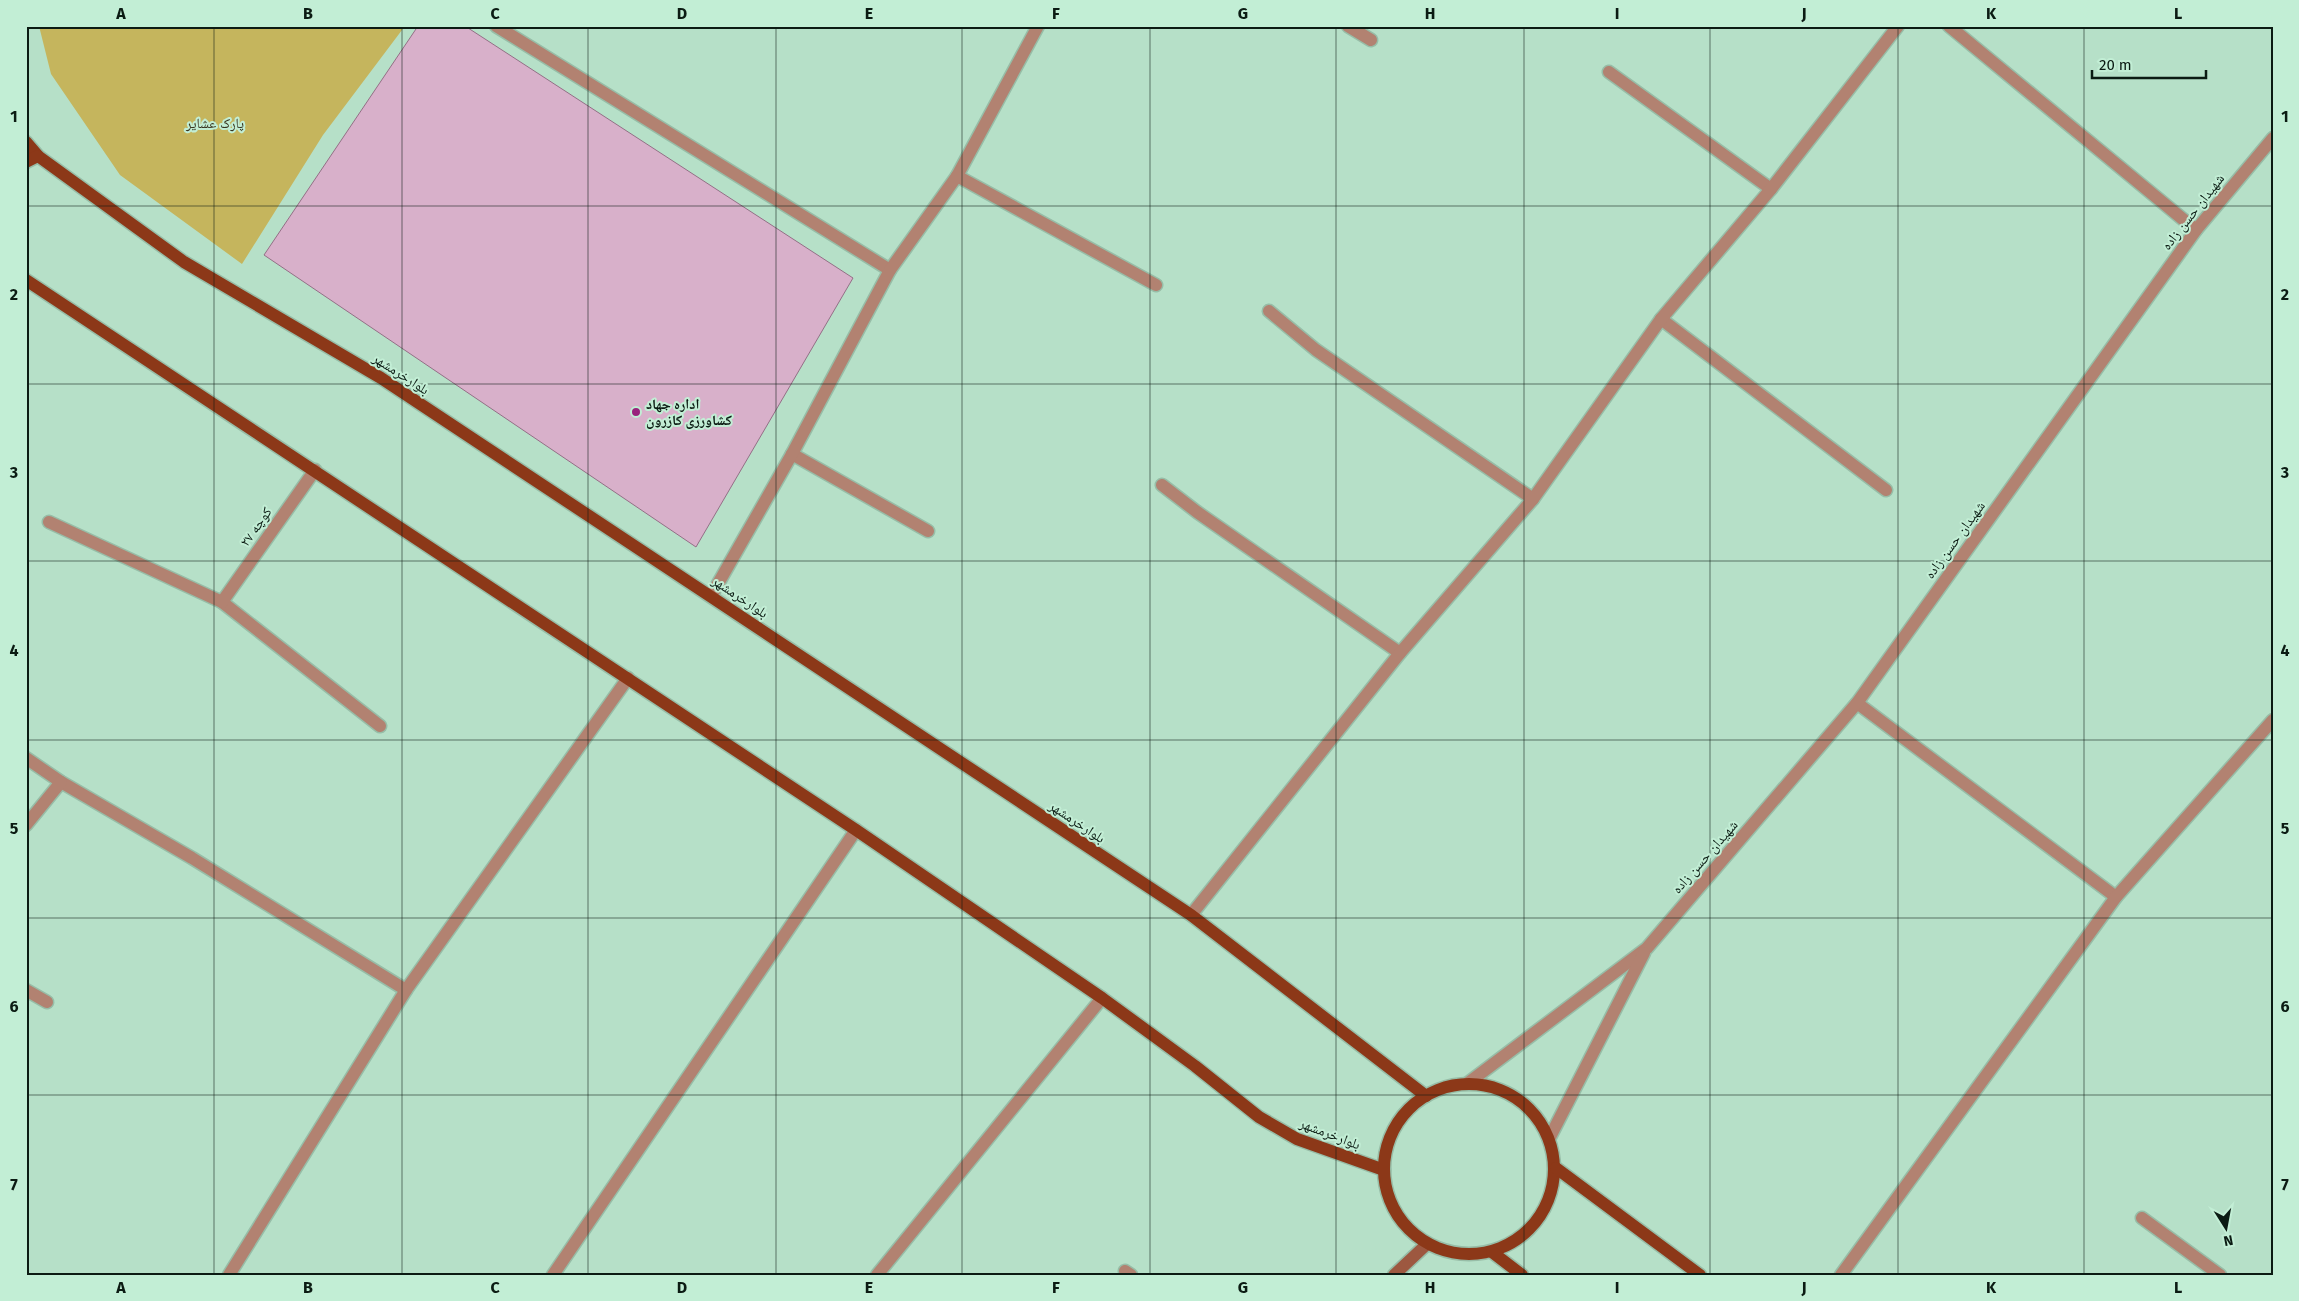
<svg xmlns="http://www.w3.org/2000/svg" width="2299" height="1301" viewBox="0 0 2299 1301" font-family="'Fira Sans','Noto Naskh Arabic',sans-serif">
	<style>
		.green { fill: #c5b55d }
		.building { fill: #d8b0ca; stroke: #936f86 }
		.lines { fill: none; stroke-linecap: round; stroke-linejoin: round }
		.minor-casing { stroke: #97bda7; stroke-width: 15 }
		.tertiary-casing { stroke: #97bda7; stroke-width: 15 }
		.secondary-casing { stroke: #97bda7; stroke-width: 15 }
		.primary-casing { stroke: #97bda7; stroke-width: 15 }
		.minor { stroke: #b28271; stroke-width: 12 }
		.tertiary { stroke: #b28271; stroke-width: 12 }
		.secondary { stroke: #9d5840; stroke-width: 12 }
		.primary { stroke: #8c3818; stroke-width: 12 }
		.grid { fill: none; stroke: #0b1b13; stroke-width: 1; stroke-opacity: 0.55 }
		.poi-dot { fill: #99227c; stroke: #c2eed5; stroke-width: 2 }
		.labels { text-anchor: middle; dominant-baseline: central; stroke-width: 4; stroke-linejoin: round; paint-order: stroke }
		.park-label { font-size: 14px; fill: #38341f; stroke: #c2eed5 }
		.street-label { font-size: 14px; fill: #0b1b13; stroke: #c2eed5 }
		.poi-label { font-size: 14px; font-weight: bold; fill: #0b1b13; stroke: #c2eed5; text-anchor: start }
		.neatline { fill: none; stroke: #0b1b13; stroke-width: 2 }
		.grid-label { font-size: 16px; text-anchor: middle; font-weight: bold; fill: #0b1b13 }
	</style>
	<rect width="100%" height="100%" fill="#b6e0c8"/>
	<path class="green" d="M39,26H405L323,135L242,264L120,175L51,74Z"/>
	<path class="building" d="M418,26H465L853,278L696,547L264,255Z"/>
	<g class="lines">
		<g class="minor-casing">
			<g id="minor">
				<path d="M496,26L890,270"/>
				<path d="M1348,26L1371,40"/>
				<path d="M1949,26L2196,230"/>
				<path d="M1609,72L1771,189"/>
				<path d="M957,176L1156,285"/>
				<path d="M1269,311L1316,350L1533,499"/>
				<path d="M1661,319L1886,490"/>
				<path d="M792,454L928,531"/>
				<path d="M1162,485L1197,512L1400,653"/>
				<path d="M49,522L222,602L380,726"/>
				<path d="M711,596L792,454L890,270L957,176L1038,26"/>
				<path d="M222,602L315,470"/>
				<path d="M1857,703L2116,897"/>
				<path d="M26,758L61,782L192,858L406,990"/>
				<path d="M26,825L61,782"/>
				<path d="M1191,915L1400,653L1533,499L1661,319L1771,189L1898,26"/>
				<path d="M26,990L47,1002"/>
				<path d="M2142,1218L2220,1275"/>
				<path d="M1125,1271L1131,1275"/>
				<path d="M229,1275L406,990L628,678"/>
				<path d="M553,1275L856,830"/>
				<path d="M877,1275L1102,998"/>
				<path d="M1841,1275L2116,897L2273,720"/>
			</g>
		</g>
		<g class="tertiary-casing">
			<g id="tertiary">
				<path d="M1468,1083L1647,948L1857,703L2196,230L2273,138"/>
				<path d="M1549,1139L1644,953"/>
			</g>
		</g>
		<g class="secondary-casing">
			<path id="secondary" d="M1394,1275L1427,1244"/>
		</g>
		<g class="primary-casing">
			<g id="primary">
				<path d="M26,142L38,156L184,262L381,378L1191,915L1426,1096"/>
				<path d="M26,162L38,156"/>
				<path d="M26,280L856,830L1102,998L1195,1066L1259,1117L1297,1139L1384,1170"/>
				<circle cx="1469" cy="1169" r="85"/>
				<path d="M1556,1168L1700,1275"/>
				<path d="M1492,1252L1522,1275"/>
			</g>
		</g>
		<use href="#minor" class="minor"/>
		<use href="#tertiary" class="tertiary"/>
		<use href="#secondary" class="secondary"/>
		<use href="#primary" class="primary"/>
	</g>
	<path class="grid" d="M214,26V1275M402,26V1275M588,26V1275M776,26V1275M962,26V1275M1150,26V1275M1336,26V1275M1524,26V1275M1710,26V1275M1898,26V1275M2084,26V1275M26,206H2273M26,384H2273M26,561H2273M26,740H2273M26,918H2273M26,1095H2273"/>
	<circle class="poi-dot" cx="636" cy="412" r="5"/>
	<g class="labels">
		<g class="park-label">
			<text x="215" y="123">پارک عشایر</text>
		</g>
		<g class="street-label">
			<text transform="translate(2193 212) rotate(-52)">شهیدان حسن زاده</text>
			<text transform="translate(401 374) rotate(33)">بلوارخرمشهر</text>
			<text transform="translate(256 527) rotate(-55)">کوچه ۲۷</text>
			<text transform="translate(1955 540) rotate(-54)">شهیدان حسن زاده</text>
			<text transform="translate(740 597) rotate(34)">بلوارخرمشهر</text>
			<text transform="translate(1077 822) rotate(34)">بلوارخرمشهر</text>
			<text transform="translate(1705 857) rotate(-49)">شهیدان حسن زاده</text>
			<text transform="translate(1330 1134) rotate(21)">بلوارخرمشهر</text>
		</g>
		<g class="poi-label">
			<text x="646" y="404">اداره جهاد<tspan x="646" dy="16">کشاورزی کازرون</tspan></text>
		</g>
	</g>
	<rect width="2299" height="1301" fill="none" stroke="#c2eed5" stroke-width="55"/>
	<g transform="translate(2226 1228) rotate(169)" stroke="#c2eed5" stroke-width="4" paint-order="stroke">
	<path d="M0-4L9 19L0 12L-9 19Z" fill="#0b1b13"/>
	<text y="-8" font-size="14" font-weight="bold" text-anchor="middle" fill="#0b1b13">N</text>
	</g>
	<path d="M2092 70v8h114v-8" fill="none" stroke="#0b1b13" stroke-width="2.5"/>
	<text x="2099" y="70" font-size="15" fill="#0b1b13" stroke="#c2eed5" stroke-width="4" paint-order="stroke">20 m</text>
	<rect x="28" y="28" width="2244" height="1246" class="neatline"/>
	<g class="grid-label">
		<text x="121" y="19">A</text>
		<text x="308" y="19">B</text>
		<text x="495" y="19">C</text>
		<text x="682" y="19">D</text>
		<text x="869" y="19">E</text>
		<text x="1056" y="19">F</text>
		<text x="1243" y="19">G</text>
		<text x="1430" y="19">H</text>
		<text x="1617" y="19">I</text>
		<text x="1804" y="19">J</text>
		<text x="1991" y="19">K</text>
		<text x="2178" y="19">L</text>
		<text x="14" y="122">1</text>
		<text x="2285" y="122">1</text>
		<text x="14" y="300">2</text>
		<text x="2285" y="300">2</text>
		<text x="14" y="478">3</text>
		<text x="2285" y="478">3</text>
		<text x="14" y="656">4</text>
		<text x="2285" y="656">4</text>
		<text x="14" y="834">5</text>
		<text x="2285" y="834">5</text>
		<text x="14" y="1012">6</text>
		<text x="2285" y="1012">6</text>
		<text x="14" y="1190">7</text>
		<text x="2285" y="1190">7</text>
		<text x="121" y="1293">A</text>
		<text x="308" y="1293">B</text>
		<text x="495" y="1293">C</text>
		<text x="682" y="1293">D</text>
		<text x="869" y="1293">E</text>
		<text x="1056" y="1293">F</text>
		<text x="1243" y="1293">G</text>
		<text x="1430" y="1293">H</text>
		<text x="1617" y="1293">I</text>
		<text x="1804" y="1293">J</text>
		<text x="1991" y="1293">K</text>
		<text x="2178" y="1293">L</text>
	</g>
</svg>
